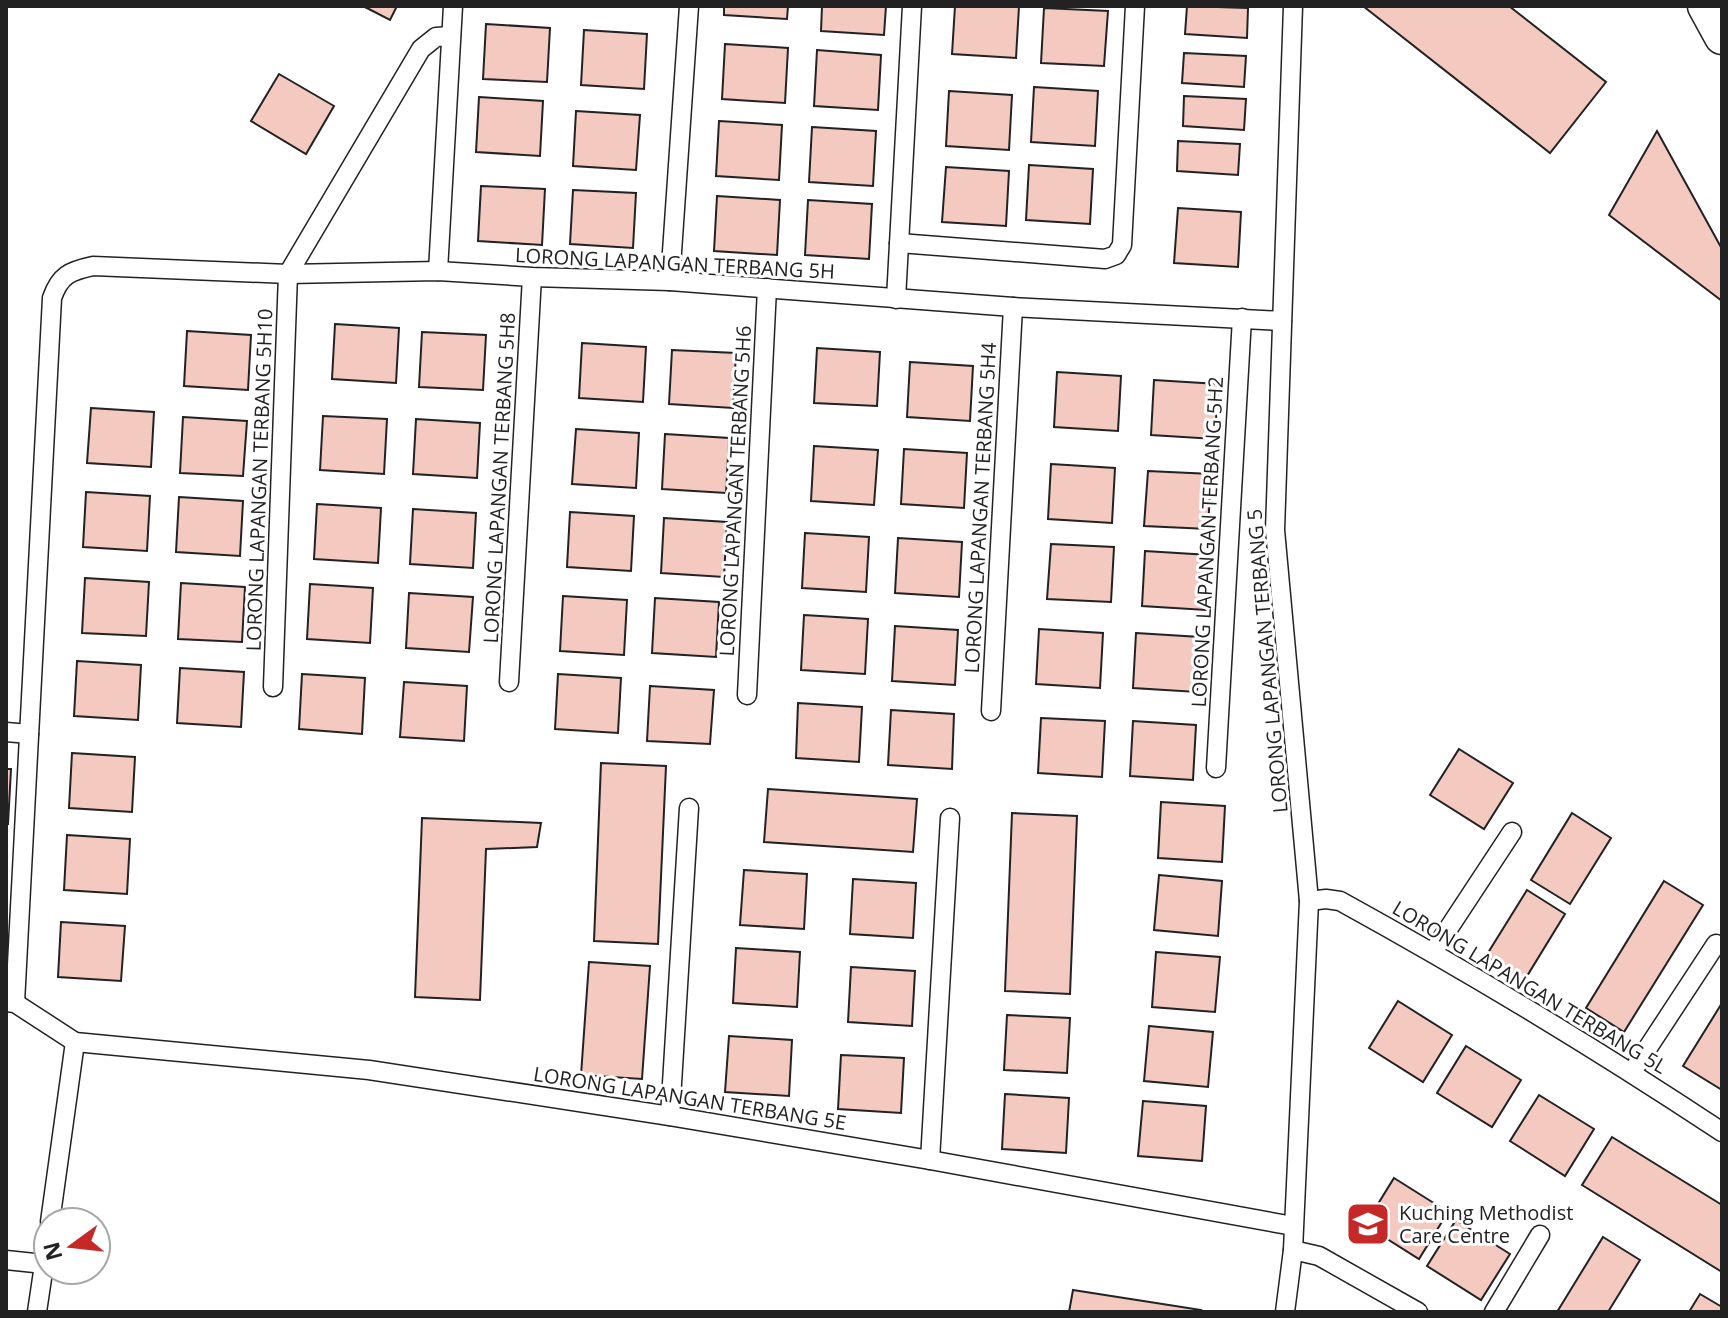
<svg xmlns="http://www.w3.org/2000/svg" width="1728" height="1318" viewBox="0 0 1728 1318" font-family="'Open Sans',sans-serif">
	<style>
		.building { fill: #f3c9c0; stroke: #222; stroke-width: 2 }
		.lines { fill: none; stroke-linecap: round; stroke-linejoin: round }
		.street-casing { stroke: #222; stroke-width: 21 }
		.highway-casing { stroke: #222; stroke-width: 37 }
		.street { stroke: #fff; stroke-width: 18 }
		.highway { stroke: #fff; stroke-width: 34 }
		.labels { text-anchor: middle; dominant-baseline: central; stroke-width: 6; stroke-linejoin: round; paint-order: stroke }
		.street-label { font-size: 20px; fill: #222; stroke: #fff }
		.poi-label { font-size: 20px; fill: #222; stroke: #fff; text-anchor: start }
	</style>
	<rect width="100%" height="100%" fill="#fff"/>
	<g class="building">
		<path d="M363,6H397L390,20Z"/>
		<path d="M724,6H788L787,19L724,15Z"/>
		<path d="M822,6H886L884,35L821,31Z"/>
		<path d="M955,6H1019L1016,58L952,54Z"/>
		<path d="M1187,6L1248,8L1247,38L1185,34Z"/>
		<path d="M1363,6H1509L1606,82L1550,153Z"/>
		<path d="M1044,8L1108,11L1104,66L1041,63Z"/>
		<path d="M486,24L550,28L547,82L483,79Z"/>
		<path d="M584,30L647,34L644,89L581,85Z"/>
		<path d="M725,44L788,48L785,103L722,99Z"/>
		<path d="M817,50L881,55L878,110L814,106Z"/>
		<path d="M1184,53L1246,56L1244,87L1182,83Z"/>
		<path d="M279,74L334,106L306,154L251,121Z"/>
		<path d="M1034,87L1098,91L1095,146L1031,142Z"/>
		<path d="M949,91L1012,95L1009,150L946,146Z"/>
		<path d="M1184,96L1246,99L1244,130L1183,126Z"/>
		<path d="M479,97L543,101L540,156L476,152Z"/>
		<path d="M576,111L640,115L636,170L573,166Z"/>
		<path d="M719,121L782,125L779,180L716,176Z"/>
		<path d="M812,127L876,131L873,186L809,182Z"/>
		<path d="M1657,131L1722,249V301L1609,215Z"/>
		<path d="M1178,141L1240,144L1238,175L1177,171Z"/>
		<path d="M1029,165L1093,169L1090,224L1026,220Z"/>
		<path d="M946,167L1009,171L1006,226L942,222Z"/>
		<path d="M481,186L545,189L542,245L478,241Z"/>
		<path d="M573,190L636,193L633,248L570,244Z"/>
		<path d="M717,196L780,200L777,255L714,251Z"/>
		<path d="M808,200L872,204L869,259L805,255Z"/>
		<path d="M1178,208L1241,212L1238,267L1174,263Z"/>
		<path d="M335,324L399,328L396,383L332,379Z"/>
		<path d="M187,331L251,335L248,390L184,386Z"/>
		<path d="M422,332L486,335L483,390L419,387Z"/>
		<path d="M582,343L646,347L643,402L579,398Z"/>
		<path d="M817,348L880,352L877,406L814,403Z"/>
		<path d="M672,350L736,353L733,408L669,404Z"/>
		<path d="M910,362L973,366L970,421L907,417Z"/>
		<path d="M1057,372L1121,376L1118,431L1054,427Z"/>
		<path d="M1154,380L1218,384L1215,439L1151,435Z"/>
		<path d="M91,408L154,412L151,467L87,463Z"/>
		<path d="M323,416L387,419L384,474L320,470Z"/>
		<path d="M183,417L247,421L243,476L180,473Z"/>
		<path d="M416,419L480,423L477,478L413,474Z"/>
		<path d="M576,429L639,433L636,488L572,484Z"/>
		<path d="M665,434L729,438L726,493L662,489Z"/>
		<path d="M814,446L878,450L874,505L811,501Z"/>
		<path d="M904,449L967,453L964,508L901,504Z"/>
		<path d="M1051,464L1115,468L1112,523L1048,519Z"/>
		<path d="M1148,471L1211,474L1208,529L1144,526Z"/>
		<path d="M86,492L150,496L147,551L83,547Z"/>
		<path d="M179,497L243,501L240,556L176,552Z"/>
		<path d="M317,504L381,508L378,563L314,559Z"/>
		<path d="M413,509L476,513L473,568L410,564Z"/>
		<path d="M570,512L634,516L631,571L567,567Z"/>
		<path d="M664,518L727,522L724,577L661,573Z"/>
		<path d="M805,533L869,537L866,592L802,588Z"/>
		<path d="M898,538L962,542L959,597L895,593Z"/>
		<path d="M1051,544L1114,547L1111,602L1047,599Z"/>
		<path d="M1145,551L1209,555L1206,610L1142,606Z"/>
		<path d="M85,578L149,582L146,636L82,633Z"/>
		<path d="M181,583L245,587L242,642L178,639Z"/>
		<path d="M310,584L373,588L370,643L307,639Z"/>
		<path d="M409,593L473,597L469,652L406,648Z"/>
		<path d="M563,596L627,600L624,655L560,651Z"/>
		<path d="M655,598L719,602L716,657L652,653Z"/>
		<path d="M804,615L868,619L865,674L801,670Z"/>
		<path d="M895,626L958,630L955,685L892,681Z"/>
		<path d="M1039,629L1103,633L1100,688L1036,684Z"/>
		<path d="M1136,633L1200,637L1197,692L1133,688Z"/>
		<path d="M77,661L141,665L138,720L74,716Z"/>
		<path d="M180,668L244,672L241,727L177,723Z"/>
		<path d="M302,674L365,678L362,734L299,729Z"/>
		<path d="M558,674L621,678L618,733L555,729Z"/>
		<path d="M404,682L467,686L464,741L400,737Z"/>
		<path d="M650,686L714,690L710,744L647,741Z"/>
		<path d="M798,703L862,707L859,762L796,758Z"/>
		<path d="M891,710L954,714L952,769L888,765Z"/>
		<path d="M1041,718L1105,721L1102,777L1038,773Z"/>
		<path d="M1133,721L1196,725L1193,780L1130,776Z"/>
		<path d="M1459,749L1513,783L1484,829L1430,795Z"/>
		<path d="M72,753L135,757L132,812L69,808Z"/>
		<path d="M601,763L666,766L658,944L594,941Z"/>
		<path d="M6,769H11L8,824H6Z"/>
		<path d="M768,789L917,799L913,852L764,842Z"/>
		<path d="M1161,802L1225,806L1222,862L1158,858Z"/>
		<path d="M1012,813L1077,816L1070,994L1005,991Z"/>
		<path d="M1572,813L1611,838L1570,904L1531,880Z"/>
		<path d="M422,818L541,823L537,847L486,849L480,1000L415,997Z"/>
		<path d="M67,835L130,839L127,894L64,890Z"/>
		<path d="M744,870L807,874L804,929L740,925Z"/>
		<path d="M1159,875L1222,881L1218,936L1154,930Z"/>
		<path d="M853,879L916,883L913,938L850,934Z"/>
		<path d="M1664,881L1703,905L1624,1032L1586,1008Z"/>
		<path d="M1527,890L1565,914L1524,981L1486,956Z"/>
		<path d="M61,922L125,926L121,981L58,977Z"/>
		<path d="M736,948L800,952L797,1007L733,1003Z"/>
		<path d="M1156,952L1220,957L1215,1012L1152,1007Z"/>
		<path d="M589,962L650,966L642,1079L581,1075Z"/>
		<path d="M851,967L915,971L912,1026L848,1022Z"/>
		<path d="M1398,1001L1452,1035L1423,1082L1369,1048Z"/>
		<path d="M1722,1003V1090L1683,1066Z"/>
		<path d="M1007,1015L1070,1018L1067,1073L1004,1070Z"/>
		<path d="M1149,1026L1213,1032L1208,1087L1144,1081Z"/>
		<path d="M729,1036L792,1040L789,1096L725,1092Z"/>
		<path d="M1466,1046L1521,1080L1492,1127L1437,1093Z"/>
		<path d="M841,1055L904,1058L901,1113L838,1109Z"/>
		<path d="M1005,1094L1069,1098L1066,1153L1002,1149Z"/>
		<path d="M1539,1095L1594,1129L1565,1176L1510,1141Z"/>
		<path d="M1143,1101L1206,1106L1202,1161L1138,1156Z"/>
		<path d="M1612,1137L1722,1205V1272L1582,1185Z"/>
		<path d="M1394,1178L1448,1212L1419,1259L1365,1225Z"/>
		<path d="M1456,1220L1510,1254L1481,1300L1427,1266Z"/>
		<path d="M1603,1237L1640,1260L1608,1312H1557Z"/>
		<path d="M1073,1290L1201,1310L1200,1312H1069Z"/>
		<path d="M1700,1294L1722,1307V1312H1689Z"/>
	</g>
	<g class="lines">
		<g class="street-casing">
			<g id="street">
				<path d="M899,243L1105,259L1116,255L1122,245L1135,6"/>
				<path d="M438,271L453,6"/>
				<path d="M670,281L689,6"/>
				<path d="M896,299L912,6"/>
				<path d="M509,682L532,277"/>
				<path d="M273,687L288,274L421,49L436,37L451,36"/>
				<path d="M747,695L767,288"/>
				<path d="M991,711L1013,307"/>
				<path d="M6,732L29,734"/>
				<path d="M1216,768L1242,318"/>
				<path d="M1309,901L1326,899L1340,901C1471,973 1598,1050 1722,1132"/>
				<path d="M1433,952L1512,832"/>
				<path d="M6,1002L15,1003L75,1042L369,1070L670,1116L930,1160L1293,1226"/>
				<path d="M15,1003L52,298C60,275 70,271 93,266L288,274L438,271L532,277L670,281L1013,307L1282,321"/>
				<path d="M1632,1072L1716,944"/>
				<path d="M670,1116L689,808"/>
				<path d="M930,1160L950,818"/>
				<path d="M50,1222L75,1042"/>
				<path d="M1293,1250L1319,1256L1418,1312"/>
				<path d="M6,1260L44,1264"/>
				<path d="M37,1312L48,1238"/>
				<path d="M1285,1312L1293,1250L1309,901L1275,530L1293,6"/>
				<path d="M1494,1312L1540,1235"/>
			</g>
		</g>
		<g class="highway-casing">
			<path id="highway" d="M1705,6L1722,37"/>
		</g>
		<use href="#street" class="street"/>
		<use href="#highway" class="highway"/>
	</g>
	<defs>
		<g id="school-square" transform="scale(2.3)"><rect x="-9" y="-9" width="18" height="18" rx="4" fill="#c62828" stroke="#fff"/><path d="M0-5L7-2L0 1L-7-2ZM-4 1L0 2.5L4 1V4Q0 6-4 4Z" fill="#fff"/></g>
	</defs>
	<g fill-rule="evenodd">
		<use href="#school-square" x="1368" y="1224"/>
	</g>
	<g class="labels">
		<g class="street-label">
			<text transform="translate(675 263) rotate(3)">LORONG LAPANGAN TERBANG 5H</text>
			<text transform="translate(499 478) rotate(-87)">LORONG LAPANGAN TERBANG 5H8</text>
			<text transform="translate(259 480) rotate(-88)">LORONG LAPANGAN TERBANG 5H10</text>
			<text transform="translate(735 491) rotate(-87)">LORONG LAPANGAN TERBANG 5H6</text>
			<text transform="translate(980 508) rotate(-87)">LORONG LAPANGAN TERBANG 5H4</text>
			<text transform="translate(1207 542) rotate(-87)">LORONG LAPANGAN TERBANG 5H2</text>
			<text transform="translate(1267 661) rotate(-95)">LORONG LAPANGAN TERBANG 5</text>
			<text transform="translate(1530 987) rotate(31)">LORONG LAPANGAN TERBANG 5L</text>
			<text transform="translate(690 1098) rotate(9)">LORONG LAPANGAN TERBANG 5E</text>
		</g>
		<g class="poi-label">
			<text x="1399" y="1212">Kuching Methodist<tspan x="1399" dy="23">Care Centre</tspan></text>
		</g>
	</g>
	<rect width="1728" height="1318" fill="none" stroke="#222222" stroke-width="16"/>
	<g transform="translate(72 1246) rotate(255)"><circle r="38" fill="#ffffff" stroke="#a7a7a7" stroke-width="2"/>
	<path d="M0-6L14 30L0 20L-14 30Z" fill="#c62828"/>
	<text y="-12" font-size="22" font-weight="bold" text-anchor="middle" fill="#222222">N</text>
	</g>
</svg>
